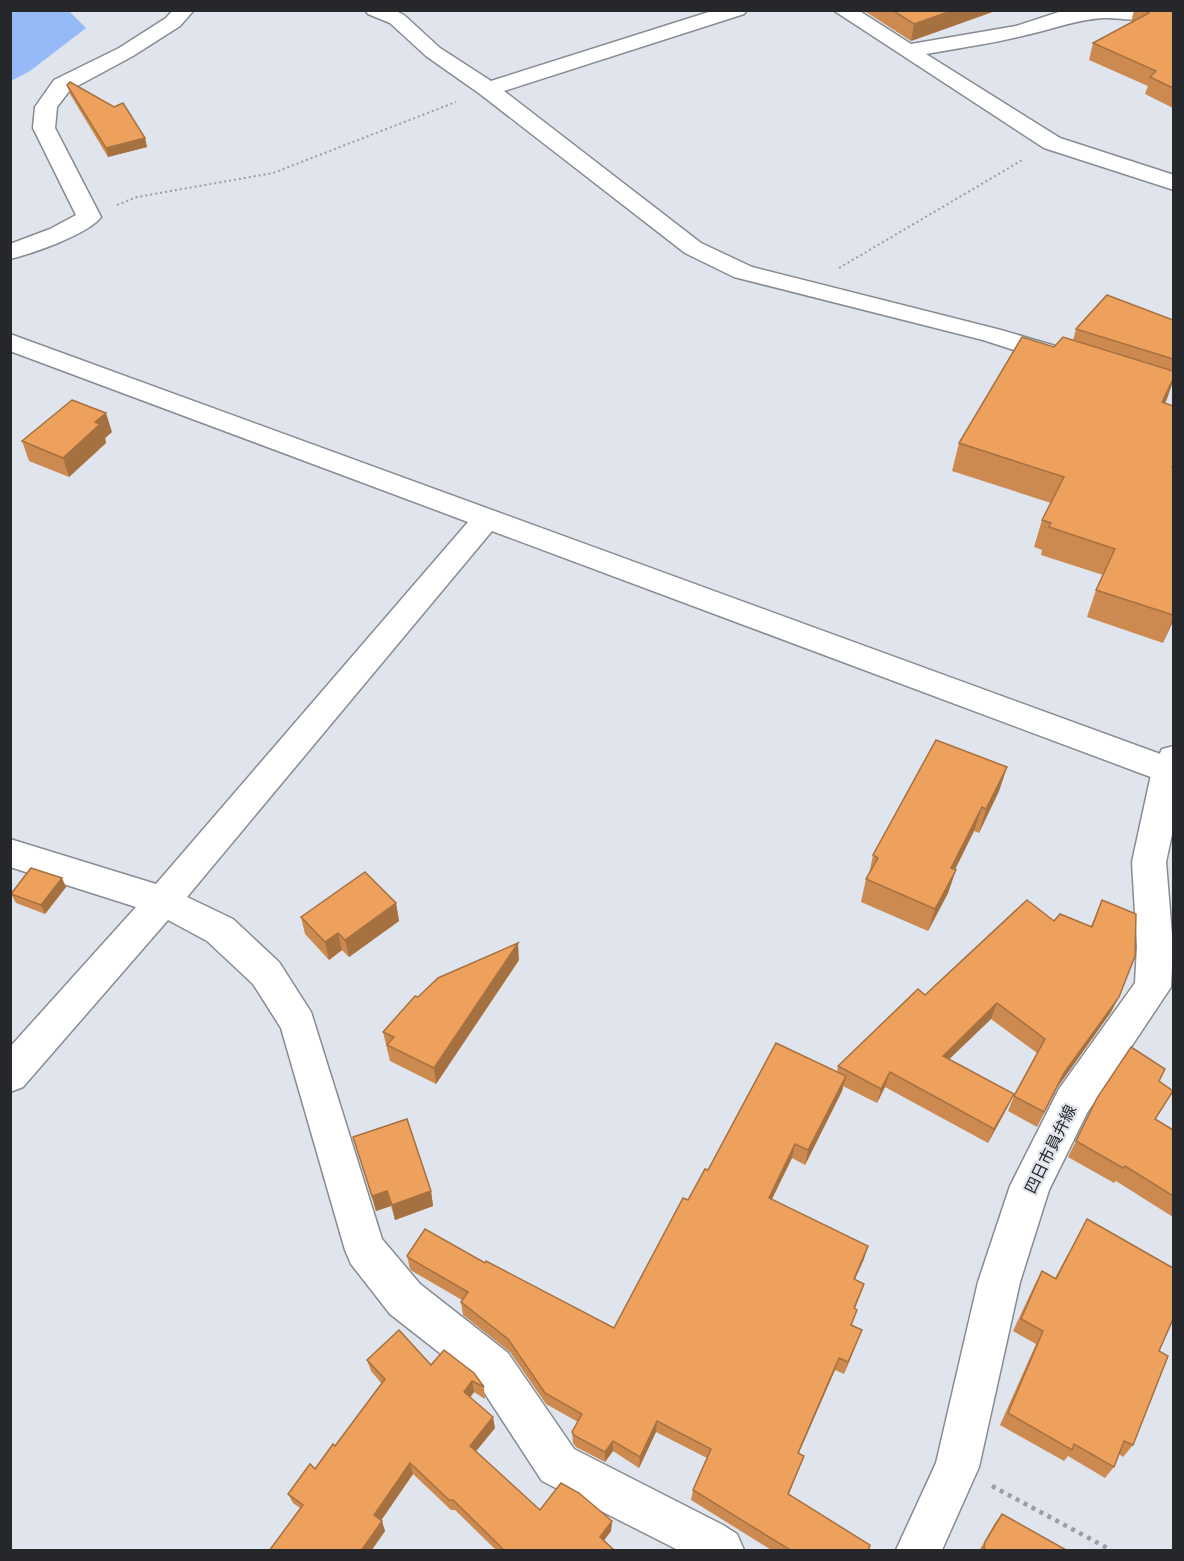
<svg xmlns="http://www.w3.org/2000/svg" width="1184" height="1561" viewBox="0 0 1184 1561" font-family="Ubuntu,'Noto Sans JP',sans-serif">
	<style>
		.green { fill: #96baf7 }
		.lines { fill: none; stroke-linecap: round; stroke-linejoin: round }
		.minor-casing { stroke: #878b92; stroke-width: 3 }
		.primary-casing { stroke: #878b92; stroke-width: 3 }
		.path-far1 { stroke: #9a9da3; stroke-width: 2; stroke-dasharray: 2 3; stroke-linecap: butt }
		.path { stroke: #9a9da3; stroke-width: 4.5; stroke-dasharray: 4 5; stroke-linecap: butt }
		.minor { fill: #fff; fill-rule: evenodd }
		.primary { fill: #fff; fill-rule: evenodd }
		.wall { fill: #cc8a50 }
		.shaded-wall { fill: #a67141 }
		.building { fill: #eda15d; stroke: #a67141; stroke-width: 1.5 }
		.labels { text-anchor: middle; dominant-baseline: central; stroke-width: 4.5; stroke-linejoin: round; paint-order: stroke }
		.street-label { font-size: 16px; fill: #26272a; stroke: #e0e4ec }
	</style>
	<rect width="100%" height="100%" fill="#e0e4ec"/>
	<path class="green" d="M11,10L69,11L86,28L30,71L11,81Z"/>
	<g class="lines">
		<g class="minor-casing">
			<g id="minor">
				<path d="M173,10H194L180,26L133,56L70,90L57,107L55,128L101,217C89,234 31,254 10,259V244L50,229L76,215L33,128L35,107L54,80L119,48L166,18Z"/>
				<path d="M365,10H394L404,15L440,48L491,81L715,10H747L744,14L504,91L701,243L752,267L1001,330L1069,350L1073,356L1069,362L1060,364L1051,362L983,340L734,277L685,253L480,94L426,56L390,23L368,14Z"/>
				<path d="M833,10H858L911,44L1016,26L1065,10H1166C1154,26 1120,17 1103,18C1074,20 1050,30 1022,36C991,44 958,48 926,54L1060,138L1174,175V190L1044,148Z"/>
				<path d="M10,334L1174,759V781L1168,783L1156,779L492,531L187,897L233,919L279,962L311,1012L382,1239L420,1284L508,1353L574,1449L723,1525L737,1534L744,1550H678L542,1481L478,1383L390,1314L351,1264L345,1250L281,1028L253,984L207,941L168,920L23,1087L10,1092V1047L136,907L10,867V839L156,884L468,522L10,351Z"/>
			</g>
		</g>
		<g class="primary-casing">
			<path id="primary" d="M1174,746V825L1166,862L1173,947L1171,987L1087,1113L1049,1190L1020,1282L979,1467L942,1550H896L936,1463L978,1282L1010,1186L1059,1089L1135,983L1137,947L1132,862L1152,770L1162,749Z"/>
		</g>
		<g class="path-far1">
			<path d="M117,205L137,197L273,173L456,102"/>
			<path d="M839,268L1024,159"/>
		</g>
		<path class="path" d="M992,1486L1111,1550"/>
		<use href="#minor" class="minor"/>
		<use href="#primary" class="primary"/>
	</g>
	<g class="wall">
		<path d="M863,10H998L911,41Z"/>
		<path d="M1134,10H1173V108L1145,94L1148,86L1089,60L1093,43L1132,22H1131Z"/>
		<path d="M67,85L145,138L147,147L108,157L70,94Z"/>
		<path d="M1173,320V381L1165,403L1173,406V621L1163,643L1087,617L1096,590L1103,575L1041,555L1042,550L1034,547L1042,520L1051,503L952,471L959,443L1054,347L1073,340L1076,329Z"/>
		<path d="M112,432L105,438L106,443L69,477L29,461L22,441Z"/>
		<path d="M1007,767L999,791L979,833L974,831L955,870L948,893L928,931L861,902L866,879L869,874L873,855Z"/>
		<path d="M66,887L45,914L16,903L11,894Z"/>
		<path d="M1102,900L1111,1012L1057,1088L1037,1127L1008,1111L1014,1096L1037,1053L991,1019L949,1059L1014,1094L1007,1108L988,1143L885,1087L877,1103L843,1086L842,1091L805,1165L792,1158L772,1199L864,1259L855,1279L864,1284L855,1309L852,1325L862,1330L844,1374L835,1370L798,1453L804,1456L789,1494L868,1551H773L691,1500L693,1490L707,1458L656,1432L639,1468L613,1451L605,1462L576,1447L573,1443L572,1432L578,1422L546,1404L510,1352L463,1315L461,1302L462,1300L412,1271L410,1269L407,1256L485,1263L614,1328L688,1200L708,1170L837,1072L838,1066L925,995L1054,921L1091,926Z"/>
		<path d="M396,903L399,921L349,957L342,950L329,960L305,934L301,917Z"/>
		<path d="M519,960L436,1084L390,1061L383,1032L418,997Z"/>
		<path d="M1159,1081L1155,1119L1173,1130V1217L1116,1181L1114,1183L1068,1157L1097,1098Z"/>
		<path d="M353,1137L431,1191L433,1206L395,1220L391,1206L376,1211Z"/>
		<path d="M1087,1219L1159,1351L1133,1445L1123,1457L1119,1454L1114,1467L1105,1478L1068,1456L1064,1461L1000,1425L1036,1344L1013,1331L1035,1284L1042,1271L1055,1278Z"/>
		<path d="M444,1350L484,1387L485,1399L474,1392L470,1398L495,1428L476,1451L540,1510L612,1521L611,1531L604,1540L616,1551H497L455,1510H451L413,1474L381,1520L385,1531L371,1551H269L300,1508L293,1503L288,1494L315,1469L335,1446L382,1384L371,1371L367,1360L431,1365Z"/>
		<path d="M1002,1514L1068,1551H979L995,1523Z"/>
	</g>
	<g class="shaded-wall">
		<path d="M954,10H998L911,41L914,24Z"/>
		<path d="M145,138L147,147L108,157L106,148Z"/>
		<path d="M1173,379V381L1167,399L1152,430L1162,402Z"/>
		<path d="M106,413L112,432L105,438L106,443L69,477L63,458L95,422Z"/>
		<path d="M1173,618V621L1163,643Z"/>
		<path d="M1007,767L999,791L979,833L986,809Z"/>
		<path d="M982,807L974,831L944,891L951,868Z"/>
		<path d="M956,870L948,893L928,931L935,909Z"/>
		<path d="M62,878L66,887L45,914L41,905Z"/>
		<path d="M396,903L399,921L349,957L345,940Z"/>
		<path d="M338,933L342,950L329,960L325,942Z"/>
		<path d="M518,943L519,960L436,1084L434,1068Z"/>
		<path d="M1119,997L1111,1012L1057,1088L1037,1127L1064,1073Z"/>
		<path d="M997,1003L991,1019L937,1071L943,1056Z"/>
		<path d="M890,1072L885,1087L877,1103L881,1089Z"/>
		<path d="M846,1076L842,1091L805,1165L808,1150Z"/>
		<path d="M1014,1094L1007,1108L988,1143L994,1129Z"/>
		<path d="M795,1144L792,1158L766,1211L769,1198Z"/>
		<path d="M387,1191L391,1206L376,1211L372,1196Z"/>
		<path d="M431,1191L433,1206L395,1220L392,1205Z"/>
		<path d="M868,1246L864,1259L849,1292L854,1279Z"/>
		<path d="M862,1330L857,1342L844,1374L848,1362Z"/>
		<path d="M839,1358L835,1370L794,1464L798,1453Z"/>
		<path d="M472,1381L474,1392L466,1403L464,1392Z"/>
		<path d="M493,1417L495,1428L472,1456L470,1446Z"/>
		<path d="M657,1421L656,1432L639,1468L640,1457Z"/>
		<path d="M613,1441V1451L605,1462V1452Z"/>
		<path d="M410,1463L413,1474L378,1525L374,1515Z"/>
		<path d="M382,1521L385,1531L371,1551H361Z"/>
		<path d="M612,1521L611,1531L600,1546V1537Z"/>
	</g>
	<g class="building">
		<path d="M892,10H954L914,24Z"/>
		<path d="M1144,10H1173V88L1150,77L1156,71L1093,43L1149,13Z"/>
		<path d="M70,82L114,107L123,103L145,138L106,148L67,85Z"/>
		<path d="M1107,295L1173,320V359L1076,329Z"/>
		<path d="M1022,337L1054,347L1063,337L1173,371V379L1162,402L1173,406V465L1172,467L1173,468V615L1096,590L1115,549L1049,527L1051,523L1042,520L1064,477L959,443Z"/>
		<path d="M72,400L106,413L95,422L100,424L63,458L22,441Z"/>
		<path d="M936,740L1007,767L986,809L982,807L951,868L956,870L935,909L866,879L878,858L873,855Z"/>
		<path d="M31,868L62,878L41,905L11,894Z"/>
		<path d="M365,872L396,903L345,940L338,933L325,942L301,917Z"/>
		<path d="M1027,900L1054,921L1060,914L1092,927L1102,900L1136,914L1135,956L1119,997L1064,1073L1044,1112L1014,1096L1045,1039L997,1003L943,1056L1014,1094L994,1129L890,1072L881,1089L838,1066L918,989L925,995Z"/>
		<path d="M518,943L434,1068L387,1045L394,1037L383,1032L415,996L418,997L438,978Z"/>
		<path d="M776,1043L846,1076L808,1150L795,1144L769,1198L868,1246L854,1279L864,1284L854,1308L857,1310L851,1325L862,1330L848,1362L839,1358L798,1453L804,1456L788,1494L870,1545L868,1551H792L693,1490L711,1449L657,1421L640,1457L613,1441L605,1452L575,1436L572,1432L582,1414L545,1393L508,1339L461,1302L468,1292L409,1258L407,1256L425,1229L485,1263L486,1261L614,1328L683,1198L688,1200L705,1169L708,1170Z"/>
		<path d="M1131,1047L1165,1069L1159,1081L1173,1091L1155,1119L1173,1130V1196L1125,1166L1123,1168L1076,1141L1097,1098Z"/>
		<path d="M407,1119L431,1191L392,1205L387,1191L372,1196L353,1137Z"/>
		<path d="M1087,1219L1173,1268V1319L1159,1351L1168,1356L1133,1445L1124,1441L1114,1467L1074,1444L1072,1450L1008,1413L1043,1331L1021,1319L1042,1271L1056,1279Z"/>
		<path d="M399,1330L431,1365L444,1350L474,1373L484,1387L472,1381L464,1392L493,1417L470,1446L540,1510L561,1483L579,1493L612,1521L600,1537L615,1551H505L453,1500H449L410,1463L374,1515L382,1521L361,1551H269L303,1505L288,1494L310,1464L315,1469L333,1444L335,1446L385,1379L367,1360Z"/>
		<path d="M1002,1514L1068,1551H984L985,1542Z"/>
	</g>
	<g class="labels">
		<g class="street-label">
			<text transform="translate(1050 1149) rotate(-64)">四日市員弁線</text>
		</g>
	</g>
	<rect width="1184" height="1561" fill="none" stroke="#26272a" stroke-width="24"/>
</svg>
